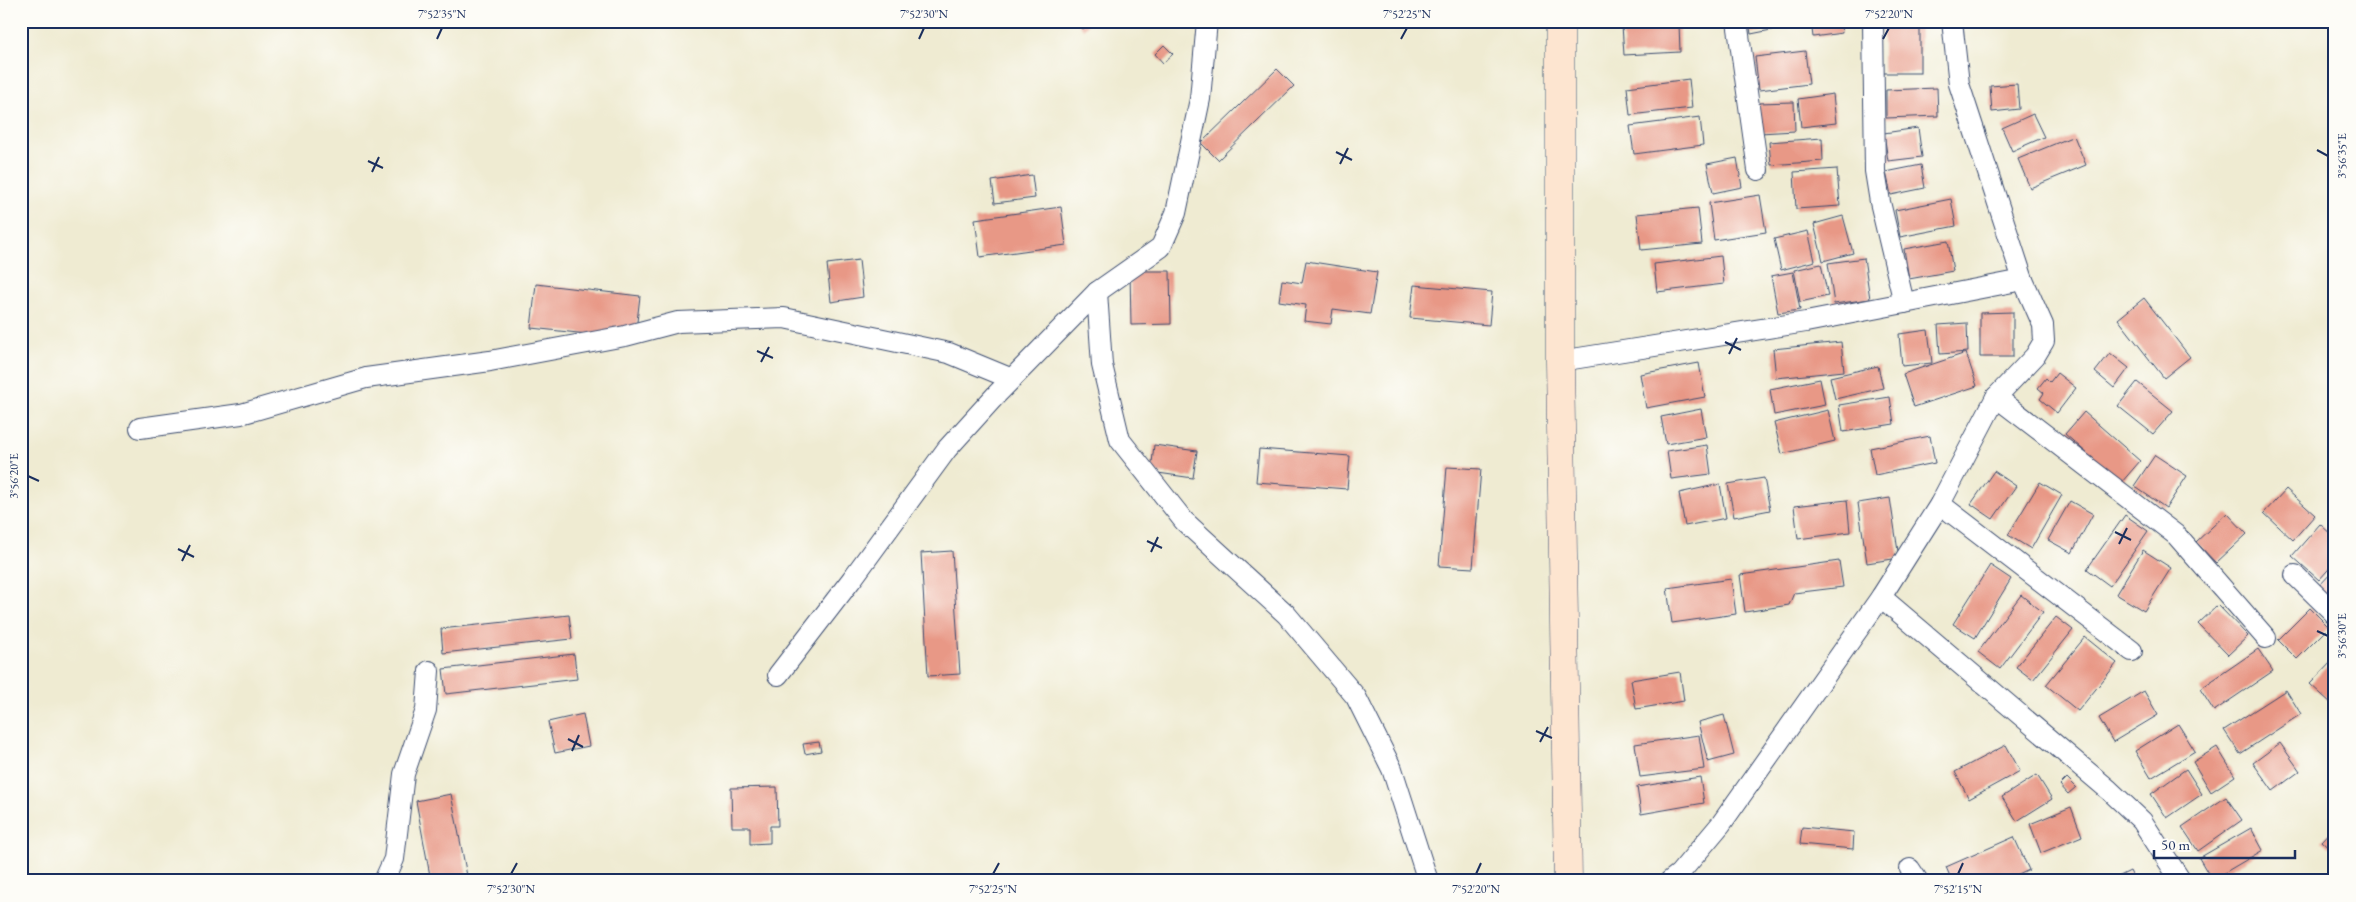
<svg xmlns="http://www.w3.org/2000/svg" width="2356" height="902" viewBox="0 0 2356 902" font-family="'EB Garamond',serif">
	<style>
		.building { fill: #e89886 }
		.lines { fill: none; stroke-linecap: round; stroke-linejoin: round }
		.minor-casing { stroke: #3b4b6f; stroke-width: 22 }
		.secondary-casing { stroke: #3b4b6f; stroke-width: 29 }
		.minor { stroke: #fff; stroke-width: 20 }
		.secondary { stroke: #fde5d0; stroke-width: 28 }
		.ticks { fill: none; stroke: #1b2f5e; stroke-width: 2 }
		.neatline { fill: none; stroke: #1b2f5e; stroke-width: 2 }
		.ticks-label { font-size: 12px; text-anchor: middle; fill: #1b2f5e }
	</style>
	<rect width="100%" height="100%" fill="#fdfcf7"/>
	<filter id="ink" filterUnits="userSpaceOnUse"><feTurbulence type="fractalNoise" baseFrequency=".02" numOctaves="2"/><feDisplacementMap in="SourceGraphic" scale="10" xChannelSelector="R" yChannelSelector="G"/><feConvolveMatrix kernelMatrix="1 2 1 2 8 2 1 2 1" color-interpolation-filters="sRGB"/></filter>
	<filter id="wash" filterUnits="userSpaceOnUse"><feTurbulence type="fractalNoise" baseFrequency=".0096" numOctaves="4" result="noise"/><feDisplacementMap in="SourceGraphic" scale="20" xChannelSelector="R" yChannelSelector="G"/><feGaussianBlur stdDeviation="1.12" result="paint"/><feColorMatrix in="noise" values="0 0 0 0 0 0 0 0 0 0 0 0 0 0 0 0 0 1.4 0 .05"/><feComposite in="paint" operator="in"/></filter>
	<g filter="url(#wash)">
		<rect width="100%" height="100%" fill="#efebd2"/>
		<g id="blocks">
			<g class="building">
				<path d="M1075,21H1091L1083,29Z"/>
				<path d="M1595,21H1621V23L1595,25Z"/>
				<path d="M1749,21H1806V23L1751,34Z"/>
				<path d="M1811,21H1840L1842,33L1813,37Z"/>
				<rect x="1883" y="21" width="37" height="52"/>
				<path d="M1679,23L1680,52L1624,55L1622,25Z"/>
				<path d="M1164,45L1173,54L1163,63L1155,54Z"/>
				<path d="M1805,51L1809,84L1759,90L1755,57Z"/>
				<path d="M1277,69L1294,86L1218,160L1201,143Z"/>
				<path d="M1689,79L1692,108L1630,115L1627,87Z"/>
				<path d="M2017,84L2019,109L1992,112L1990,86Z"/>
				<path d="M1937,88L1938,116L1886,118V90Z"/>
				<path d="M1833,94L1836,123L1801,127L1798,99Z"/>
				<path d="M1794,102L1795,131L1760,133L1758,103Z"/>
				<path d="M2033,114L2044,137L2012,151L2002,128Z"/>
				<path d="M1700,117L1703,145L1634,154L1630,126Z"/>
				<path d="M1918,128L1922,157L1888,161L1884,133Z"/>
				<path d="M2074,136L2086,165L2030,188L2018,159Z"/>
				<path d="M1822,138L1823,161L1771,165L1769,142Z"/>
				<path d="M1737,158L1742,187L1713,193L1707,164Z"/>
				<path d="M1921,165L1925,188L1891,195L1886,172Z"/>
				<path d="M1837,169L1840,206L1796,209L1794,172Z"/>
				<path d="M1032,175L1035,198L995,203L992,181Z"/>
				<path d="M1760,195L1766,232L1714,240L1709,203Z"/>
				<path d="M1951,199L1956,226L1900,237L1895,210Z"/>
				<path d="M1061,207L1066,245L980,257L975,219Z"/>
				<path d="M1698,208L1702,244L1641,250L1637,214Z"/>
				<path d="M1843,216L1853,253L1823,261L1814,224Z"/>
				<path d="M1808,231L1815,261L1781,270L1774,239Z"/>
				<path d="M1948,241L1953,271L1909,279L1904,249Z"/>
				<path d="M1721,256L1724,284L1657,292L1654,264Z"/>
				<path d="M1864,258L1870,299L1834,304L1828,263Z"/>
				<path d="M859,260L863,297L831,302L827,264Z"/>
				<path d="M1306,261L1377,272L1370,314L1333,309L1331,324L1304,321L1306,305L1279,301L1282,280L1302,283Z"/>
				<path d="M1821,264L1828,296L1800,302L1794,270Z"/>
				<path d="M1130,271H1170L1171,324L1131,325Z"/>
				<path d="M1793,272L1800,310L1778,313L1771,276Z"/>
				<path d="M536,284L640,296L635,339L531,328Z"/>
				<path d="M1414,285L1492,292L1489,325L1410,318Z"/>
				<path d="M2144,298L2190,357L2164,378L2118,319Z"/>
				<path d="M2013,312V357H1980V313Z"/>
				<path d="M1967,323L1968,352L1940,354L1938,325Z"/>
				<path d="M1928,330L1932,363L1902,366L1899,334Z"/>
				<path d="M1841,342L1844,371L1776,378L1773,349Z"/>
				<path d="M1966,353L1977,386L1914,407L1903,374Z"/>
				<path d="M2110,353L2129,368L2114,388L2095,372Z"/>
				<path d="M1699,363L1705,397L1646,408L1640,374Z"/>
				<path d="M1878,366L1883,388L1835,399L1830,377Z"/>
				<path d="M2057,373L2076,388L2057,413L2040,399L2044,393L2038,388L2046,378L2050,382Z"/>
				<path d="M1820,379L1825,405L1774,415L1770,389Z"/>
				<path d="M2137,382L2173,411L2153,434L2118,406Z"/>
				<path d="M1890,397L1894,424L1843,432L1839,405Z"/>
				<path d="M1701,409L1706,437L1666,444L1661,417Z"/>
				<path d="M1828,410L1835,441L1782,454L1774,423Z"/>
				<path d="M2084,412L2140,461L2121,483L2065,434Z"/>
				<path d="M1930,436L1935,463L1875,475L1870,448Z"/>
				<path d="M1154,445L1197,451L1193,478L1151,472Z"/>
				<path d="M1707,445L1711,474L1671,479L1667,451Z"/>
				<path d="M1259,449L1350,456L1347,489L1256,482Z"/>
				<path d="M2155,455L2187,476L2166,508L2134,486Z"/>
				<path d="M1447,467L1481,469L1473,568L1439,566Z"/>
				<path d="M1994,471L2016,486L1993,519L1971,504Z"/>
				<path d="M1764,478L1770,510L1734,517L1728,484Z"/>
				<path d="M2040,482L2062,495L2031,549L2008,535Z"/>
				<path d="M1720,484L1726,518L1685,526L1679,493Z"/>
				<path d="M2286,489L2315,515L2293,540L2264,513Z"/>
				<path d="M1890,498L1899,558L1867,563L1858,503Z"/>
				<path d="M1847,500L1850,532L1798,539L1794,506Z"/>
				<path d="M2070,501L2093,514L2072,553L2048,540Z"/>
				<path d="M2227,513L2247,534L2216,563L2196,542Z"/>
				<path d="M2125,515L2148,531L2110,586L2087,569Z"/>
				<path d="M2320,524L2335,538V562L2319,580L2292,556Z"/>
				<path d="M2143,550L2171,568L2144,611L2116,594Z"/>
				<path d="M952,551L960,674L928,676L921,553Z"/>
				<path d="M1839,561L1843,587L1794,593L1789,605L1745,612L1740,575Z"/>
				<path d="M1990,565L2011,579L1975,638L1953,624Z"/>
				<path d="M2335,569V605L2317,588Z"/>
				<path d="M1731,579L1736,614L1672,623L1667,588Z"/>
				<path d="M2021,595L2043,612L2000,669L1978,652Z"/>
				<path d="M2218,605L2248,636L2228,655L2198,624Z"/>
				<path d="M2310,608L2329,627L2297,659L2278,640Z"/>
				<path d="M569,615L572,639L443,653L441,629Z"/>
				<path d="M2056,617L2073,630L2033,680L2016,667Z"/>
				<path d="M2085,637L2117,663L2078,711L2046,685Z"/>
				<path d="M2258,649L2273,671L2214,711L2200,689Z"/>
				<path d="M574,654L577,679L446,694L443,669Z"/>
				<path d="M2335,658V701L2332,704L2310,684Z"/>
				<path d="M1680,672L1684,701L1636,709L1631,680Z"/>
				<path d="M2286,690L2301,714L2240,754L2224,730Z"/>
				<path d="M2144,691L2158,715L2113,742L2099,718Z"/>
				<path d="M583,714L589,746L555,753L548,722Z"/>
				<path d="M1724,715L1734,755L1708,762L1698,722Z"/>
				<path d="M2178,724L2195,751L2151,778L2135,751Z"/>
				<path d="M1699,735L1704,769L1640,777L1635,744Z"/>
				<path d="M819,742L821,751L805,754L803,744Z"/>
				<path d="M2280,743L2300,771L2273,791L2253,763Z"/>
				<path d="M2006,745L2020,771L1969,799L1955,772Z"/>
				<path d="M2217,747L2235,776L2211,792L2193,762Z"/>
				<path d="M2186,769L2202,794L2167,818L2151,794Z"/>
				<path d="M2037,775L2052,799L2017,821L2002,797Z"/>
				<path d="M1700,777L1704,803L1641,814L1637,787Z"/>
				<path d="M2067,778L2076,787L2068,794L2060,785Z"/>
				<path d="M2335,782V792L2330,787Z"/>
				<path d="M777,787L778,826H770V843L750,844V827H732L731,788Z"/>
				<path d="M451,794L468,881H431L416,801Z"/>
				<path d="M2226,797L2242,820L2198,851L2182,827Z"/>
				<path d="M2071,807L2082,836L2041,853L2030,824Z"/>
				<path d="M1802,827L1854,832L1853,849L1800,844Z"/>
				<path d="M2335,827V853L2322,841Z"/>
				<path d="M2251,828L2263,850L2212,880L2199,858Z"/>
				<path d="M2014,837L2029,870L2006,881H1952L1946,867Z"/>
				<path d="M2130,871L2135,881H2110Z"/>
			</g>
		</g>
	</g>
	<g filter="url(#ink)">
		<use href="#blocks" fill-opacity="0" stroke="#3b4b6f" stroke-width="1"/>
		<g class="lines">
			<g class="minor-casing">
				<g id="minor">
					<path d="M1737,21L1758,170"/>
					<path d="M1873,21L1875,171L1880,202L1904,303"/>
					<path d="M1097,292L1102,365L1120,440L1184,521L1286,614L1356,697L1392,769L1428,881"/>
					<path d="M1560,361L1806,322L2023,280"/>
					<path d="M1996,397L2176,535L2266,638"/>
					<path d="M140,428L241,414L366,378L490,361L625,336L678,322L784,318L949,353L1012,379"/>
					<path d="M1940,504L2132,651"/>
					<path d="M2295,575L2335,614"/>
					<path d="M1881,597L2109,790L2142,821L2181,881"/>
					<path d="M778,675L852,579L947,449L996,395L1097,292L1161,247L1176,213L1200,99L1207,21"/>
					<path d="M1910,869L1918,881"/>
					<path d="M384,881L394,859L404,774L426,710L429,671"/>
					<path d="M1670,881L1679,874L1721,824L1881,597L1940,504L1996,397L2035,356L2044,341L2043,325L2023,280L1959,84L1952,21"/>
				</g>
			</g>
			<g class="secondary-casing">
				<path id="secondary" d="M1560,21V361L1568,881"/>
			</g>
			<use href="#minor" class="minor"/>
			<use href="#secondary" class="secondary"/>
		</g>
	</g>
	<path class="ticks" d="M437,39L442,28M919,39L924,28M1401,39L1407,28M1883,39L1889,28M2317,150L2328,156M1336,152L1352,160M368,161L383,168M1340,164L1348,148M372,172L379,157M1725,342L1741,350M757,351L773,358M1729,354L1737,338M761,362L769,347M28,476L39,481M2115,532L2131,540M1147,541L1162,548M2119,544L2127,528M178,549L194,557M1151,552L1158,537M182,561L190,545M2317,631L2328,636M1536,731L1552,738M568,739L583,747M1540,742L1548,727M572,751L579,735M511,874L517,863M993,874L999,863M1476,874L1481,863M1958,874L1963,863"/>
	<rect width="2356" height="902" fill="none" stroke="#fdfcf7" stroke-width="55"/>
	<path d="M2154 850v8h141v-8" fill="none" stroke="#1b2f5e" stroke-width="2.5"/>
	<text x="2161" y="850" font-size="15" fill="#1b2f5e" stroke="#fdfcf7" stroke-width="4" paint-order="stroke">50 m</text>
	<rect x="28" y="28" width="2300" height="846" class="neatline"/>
	<g class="ticks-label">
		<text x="442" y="18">7°52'35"N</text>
		<text x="924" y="18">7°52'30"N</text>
		<text x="1407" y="18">7°52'25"N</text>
		<text x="1889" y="18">7°52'20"N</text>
		<text transform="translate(2342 156) rotate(-90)" y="4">3°56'35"E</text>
		<text transform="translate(14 476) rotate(-90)" y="4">3°56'20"E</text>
		<text transform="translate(2342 636) rotate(-90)" y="4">3°56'30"E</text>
		<text x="511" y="893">7°52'30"N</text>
		<text x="993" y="893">7°52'25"N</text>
		<text x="1476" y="893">7°52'20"N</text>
		<text x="1958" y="893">7°52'15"N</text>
	</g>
</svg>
